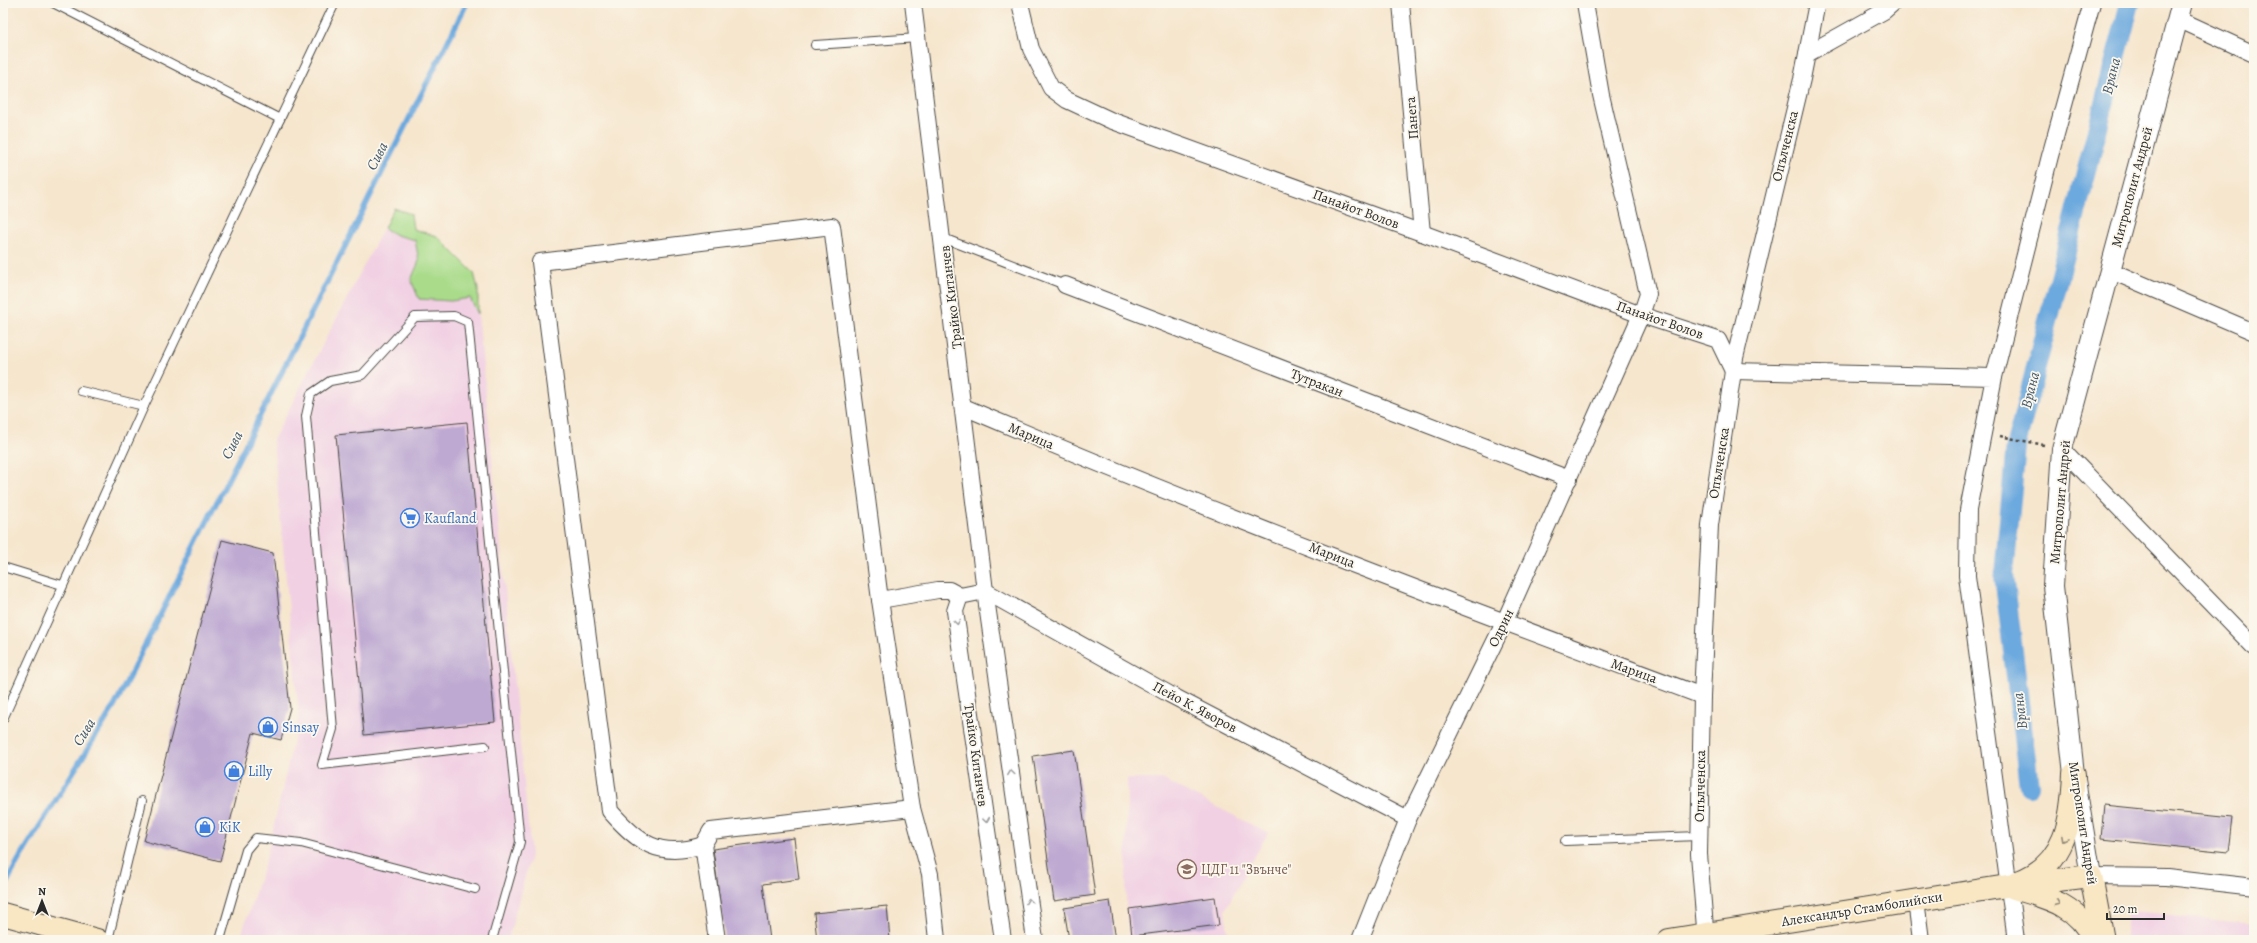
<svg xmlns="http://www.w3.org/2000/svg" width="2257" height="943" viewBox="0 0 2257 943" font-family="Alegreya,serif">
	<style>
		.built { fill: #f1d0e3 }
		.green { fill: #a9db8a; stroke: #6a835a }
		.lines { fill: none; stroke-linecap: round; stroke-linejoin: round }
		.stream { stroke: #6ca9de; stroke-width: 5.5 }
		.canal { stroke: #6ca9de; stroke-width: 20 }
		.building { fill: #bea9d2 }
		.service-casing { stroke: #494743; stroke-width: 10 }
		.minor-casing { stroke: #494743; stroke-width: 18 }
		.tertiary-casing { stroke: #494743; stroke-width: 22 }
		.secondary-casing { stroke: #494743; stroke-width: 24 }
		.path { stroke: #494743; stroke-width: 2.5; stroke-dasharray: 3 3; stroke-linecap: butt }
		.service { stroke: #fff; stroke-width: 8 }
		.minor { stroke: #fff; stroke-width: 16 }
		.tertiary { stroke: #fff; stroke-width: 20 }
		.secondary { stroke: #f9e7c3; stroke-width: 22 }
		.oneway { stroke: #a0a0a0 }
		.oneway2 { stroke: #928977 }
		.labels { text-anchor: middle; dominant-baseline: central; stroke-width: 3.5; stroke-linejoin: round; paint-order: stroke }
		.street-label { font-size: 14px; fill: #2b2b2b; stroke: #fbf7ec }
		.shop-label { font-size: 14px; fill: #366cbe; stroke: #fbf7ec; text-anchor: start }
		.education-label { font-size: 14px; fill: #785e54; stroke: #fbf7ec; text-anchor: start }
		.water-label { font-size: 15px; font-style: italic; fill: #42576a; stroke: #fbf7ec }
	</style>
	<rect width="100%" height="100%" fill="#fbf7ec"/>
	<filter id="ink" filterUnits="userSpaceOnUse"><feTurbulence type="fractalNoise" baseFrequency=".025" numOctaves="2"/><feDisplacementMap in="SourceGraphic" scale="8" xChannelSelector="R" yChannelSelector="G"/><feConvolveMatrix kernelMatrix="1 2 1 2 8 2 1 2 1" color-interpolation-filters="sRGB"/></filter>
	<filter id="wash" filterUnits="userSpaceOnUse"><feTurbulence type="fractalNoise" baseFrequency=".012" numOctaves="4" result="noise"/><feDisplacementMap in="SourceGraphic" scale="16" xChannelSelector="R" yChannelSelector="G"/><feGaussianBlur stdDeviation="0.9" result="paint"/><feColorMatrix in="noise" values="0 0 0 0 0 0 0 0 0 0 0 0 0 0 0 0 0 1.4 0 .05"/><feComposite in="paint" operator="in"/></filter>
	<g filter="url(#wash)">
		<rect width="100%" height="100%" fill="#f6e6ce"/>
		<g class="built">
			<path d="M394,208L411,214L413,229L437,236L474,273L478,289V314L531,855L508,940H240L267,855L299,717L273,440Z"/>
			<path d="M1127,779H1162L1268,833L1225,910L1229,940H1129L1126,904Z"/>
			<path d="M2126,910L2254,924V940H2126Z"/>
		</g>
		<path class="green" d="M394,208L411,214L413,229L437,236L474,273L478,289V314L470,298L451,301L419,299L411,280L419,261L415,240L396,235L384,228Z"/>
		<g class="lines">
			<path class="stream" d="M3,890L18,861L115,705L467,3"/>
			<path class="canal" d="M2029,786L2004,575L2016,445L2130,3"/>
		</g>
		<g id="blocks">
			<g class="building">
				<path d="M467,422L495,722L364,735L336,435Z"/>
				<path d="M222,540L273,553L290,708L281,740L253,733L220,861L144,841Z"/>
				<path d="M1074,750L1095,895L1054,901L1033,756Z"/>
				<path d="M2104,805L2232,818L2228,852L2101,839Z"/>
				<path d="M794,838L799,879L763,884L770,940H725L713,849Z"/>
				<path d="M1215,897L1219,925L1132,936L1129,909Z"/>
				<path d="M1110,901L1116,940H1069L1064,908Z"/>
				<path d="M887,906L890,940H817L814,913Z"/>
			</g>
		</g>
	</g>
	<g filter="url(#ink)">
		<use href="#blocks" fill-opacity="0" stroke="#494743" stroke-width="1"/>
		<g class="lines">
			<g class="service-casing">
				<g id="service">
					<path d="M53,3L280,119"/>
					<path d="M815,45L918,38"/>
					<path d="M943,238L1065,285"/>
					<path d="M81,391L144,406"/>
					<path d="M3,567L62,585"/>
					<path d="M3,719L144,406L335,3"/>
					<path d="M485,746L322,765L333,729L306,416L311,394L330,381L362,375L415,317L454,316L468,322L520,842L492,940"/>
					<path d="M1565,841L1699,836"/>
					<path d="M108,940L142,801"/>
					<path d="M220,940L246,850L256,838L301,843L475,889"/>
				</g>
			</g>
			<g class="minor-casing">
				<g id="minor">
					<path d="M913,3L985,591L1035,940"/>
					<path d="M1020,3L1031,49L1051,88L1067,100L1110,120L1422,233L1641,315L1718,340L1733,371L1994,377L1968,510L1967,576L2016,940"/>
					<path d="M1401,3L1422,233"/>
					<path d="M2178,19L2254,54"/>
					<path d="M1807,54L1884,11L1893,3"/>
					<path d="M2109,270L2254,332"/>
					<path d="M1065,285L1569,479"/>
					<path d="M1994,377L2050,156L2092,3"/>
					<path d="M964,407C1207,511 1455,604 1702,696"/>
					<path d="M2062,449L2254,647"/>
					<path d="M985,591L1169,694L1408,819"/>
					<path d="M985,591L960,596L955,611L1003,940"/>
					<path d="M880,600L938,590H949L960,596"/>
					<path d="M703,845L711,831L912,808"/>
					<path d="M2091,876L2167,877L2254,887"/>
					<path d="M1916,901L1921,940"/>
					<path d="M717,940L703,845C659,859 638,843 610,811L540,262L832,226L880,600L912,808L930,874L937,940"/>
					<path d="M1360,940L1408,819L1504,623L1641,315L1648,294L1601,95L1585,3"/>
					<path d="M1706,940L1699,854L1702,696L1710,525L1735,358L1802,79L1817,3"/>
				</g>
			</g>
			<g class="tertiary-casing">
				<path id="tertiary" d="M2091,876L2074,774L2053,586L2062,449L2182,3"/>
			</g>
			<g class="secondary-casing">
				<g id="secondary">
					<path d="M2018,882C2067,865 2072,818 2074,774"/>
					<path d="M2014,888C2048,898 2078,905 2094,940"/>
					<path d="M3,914L97,940"/>
					<path d="M1669,940L2007,886L2091,876L2103,940"/>
				</g>
			</g>
			<path class="path" d="M2000,436L2044,445"/>
			<use href="#service" class="service"/>
			<use href="#minor" class="minor"/>
			<use href="#tertiary" class="tertiary"/>
			<use href="#secondary" class="secondary"/>
		</g>
		<defs><path id="oneway-chevron" d="M-2-3.5L2.5 0L-2 3.5" fill="none" stroke-width="1.6" stroke-linecap="round" stroke-linejoin="round"/></defs>
		<g class="oneway">
			<use href="#oneway-chevron" transform="translate(957 622) rotate(82)"/>
			<use href="#oneway-chevron" transform="translate(1011 773) rotate(-98)"/>
			<use href="#oneway-chevron" transform="translate(986 820) rotate(82)"/>
			<use href="#oneway-chevron" transform="translate(1029 901) rotate(-98)"/>
		</g>
		<g class="oneway2">
			<use href="#oneway-chevron" transform="translate(2064 839) rotate(118)"/>
			<use href="#oneway-chevron" transform="translate(2057 903) rotate(22)"/>
		</g>
	</g>
	<defs>
		<g id="supermarket-ring" transform="scale(1)"><circle r="9.5" fill="#fbf7ec" stroke="#3f7fe0" stroke-width="1.5"/><path d="M-6-5.5h2.5l.6 2H6L4.5 2H-2.5L-4.4-4H-6ZM-1.5 3.2a1.3 1.3 0 1 0 .1 0ZM3 3.2a1.3 1.3 0 1 0 .1 0Z" fill="#3f7fe0"/></g>
		<g id="shop-ring" transform="scale(1)"><circle r="9.5" fill="#fbf7ec" stroke="#3f7fe0" stroke-width="1.5"/><path d="M-5-2.5h2.3a2.7 3.5 0 0 1 5.4 0H5L5.5 6h-11ZM-1.5-2.5h3a1.5 2.3 0 0 0-3 0Z" fill="#3f7fe0"/></g>
		<g id="school-ring" transform="scale(1)"><circle r="9.5" fill="#fbf7ec" stroke="#8d6e63" stroke-width="1.5"/><path d="M0-5L7-2L0 1L-7-2ZM-4 1L0 2.5L4 1V4Q0 6-4 4Z" fill="#8d6e63"/></g>
	</defs>
	<g fill-rule="evenodd">
		<use href="#supermarket-ring" x="410" y="518"/>
		<use href="#shop-ring" x="268" y="727"/>
		<use href="#shop-ring" x="234" y="771"/>
		<use href="#shop-ring" x="205" y="827"/>
		<use href="#school-ring" x="1187" y="869"/>
	</g>
	<g class="labels">
		<g class="street-label">
			<text transform="translate(1412 118) rotate(-95)">Панега</text>
			<text transform="translate(1785 146) rotate(-76)">Опълченска</text>
			<text transform="translate(2132 187) rotate(-75)">Митрополит Андрей</text>
			<text transform="translate(1356 209) rotate(20)">Панайот Волов</text>
			<text transform="translate(951 297) rotate(-97)">Трайко Китанчев</text>
			<text transform="translate(1660 320) rotate(19)">Панайот Волов</text>
			<text transform="translate(1317 383) rotate(21)">Тутракан</text>
			<text transform="translate(1031 436) rotate(23)">Марица</text>
			<text transform="translate(1719 463) rotate(-81)">Опълченска</text>
			<text transform="translate(2060 502) rotate(-85)">Митрополит Андрей</text>
			<text transform="translate(1332 555) rotate(21)">Марица</text>
			<text transform="translate(1501 628) rotate(-64)">Одрин</text>
			<text transform="translate(1634 671) rotate(20)">Марица</text>
			<text transform="translate(1195 707) rotate(28)">Пейо К. Яворов</text>
			<text transform="translate(976 755) rotate(82)">Трайко Китанчев</text>
			<text transform="translate(1700 786) rotate(-89)">Опълченска</text>
			<text transform="translate(2083 823) rotate(81)">Митрополит Андрей</text>
			<text transform="translate(1862 909) rotate(-9)">Александър Стамболийски</text>
		</g>
		<g class="shop-label">
			<text x="424" y="518">Kaufland</text>
			<text x="282" y="727">Sinsay</text>
			<text x="248" y="771">Lilly</text>
			<text x="219" y="827">KiK</text>
		</g>
		<g class="education-label">
			<text x="1201" y="869">ЦДГ 11 "Звънче"</text>
		</g>
		<g class="water-label">
			<text transform="translate(2111 76) rotate(-76)">Врана</text>
			<text transform="translate(377 156) rotate(-63)">Сива</text>
			<text transform="translate(2030 390) rotate(-76)">Врана</text>
			<text transform="translate(232 445) rotate(-63)">Сива</text>
			<text transform="translate(2020 711) rotate(-97)">Врана</text>
			<text transform="translate(84 732) rotate(-58)">Сива</text>
		</g>
	</g>
	<rect width="2257" height="943" fill="none" stroke="#fbf7ec" stroke-width="16"/>
	<g transform="translate(42 901)" stroke="#fbf7ec" stroke-width="3" paint-order="stroke">
	<path d="M0-3L7 15L0 10L-7 15Z" fill="#2b2b2b"/>
	<text y="-6" font-size="11" font-weight="bold" text-anchor="middle" fill="#2b2b2b">N</text>
	</g>
	<path d="M2107 913v6h57v-6" fill="none" stroke="#2b2b2b" stroke-width="2"/>
	<text x="2113" y="913" font-size="12" fill="#2b2b2b" stroke="#fbf7ec" stroke-width="3" paint-order="stroke">20 m</text>
</svg>
